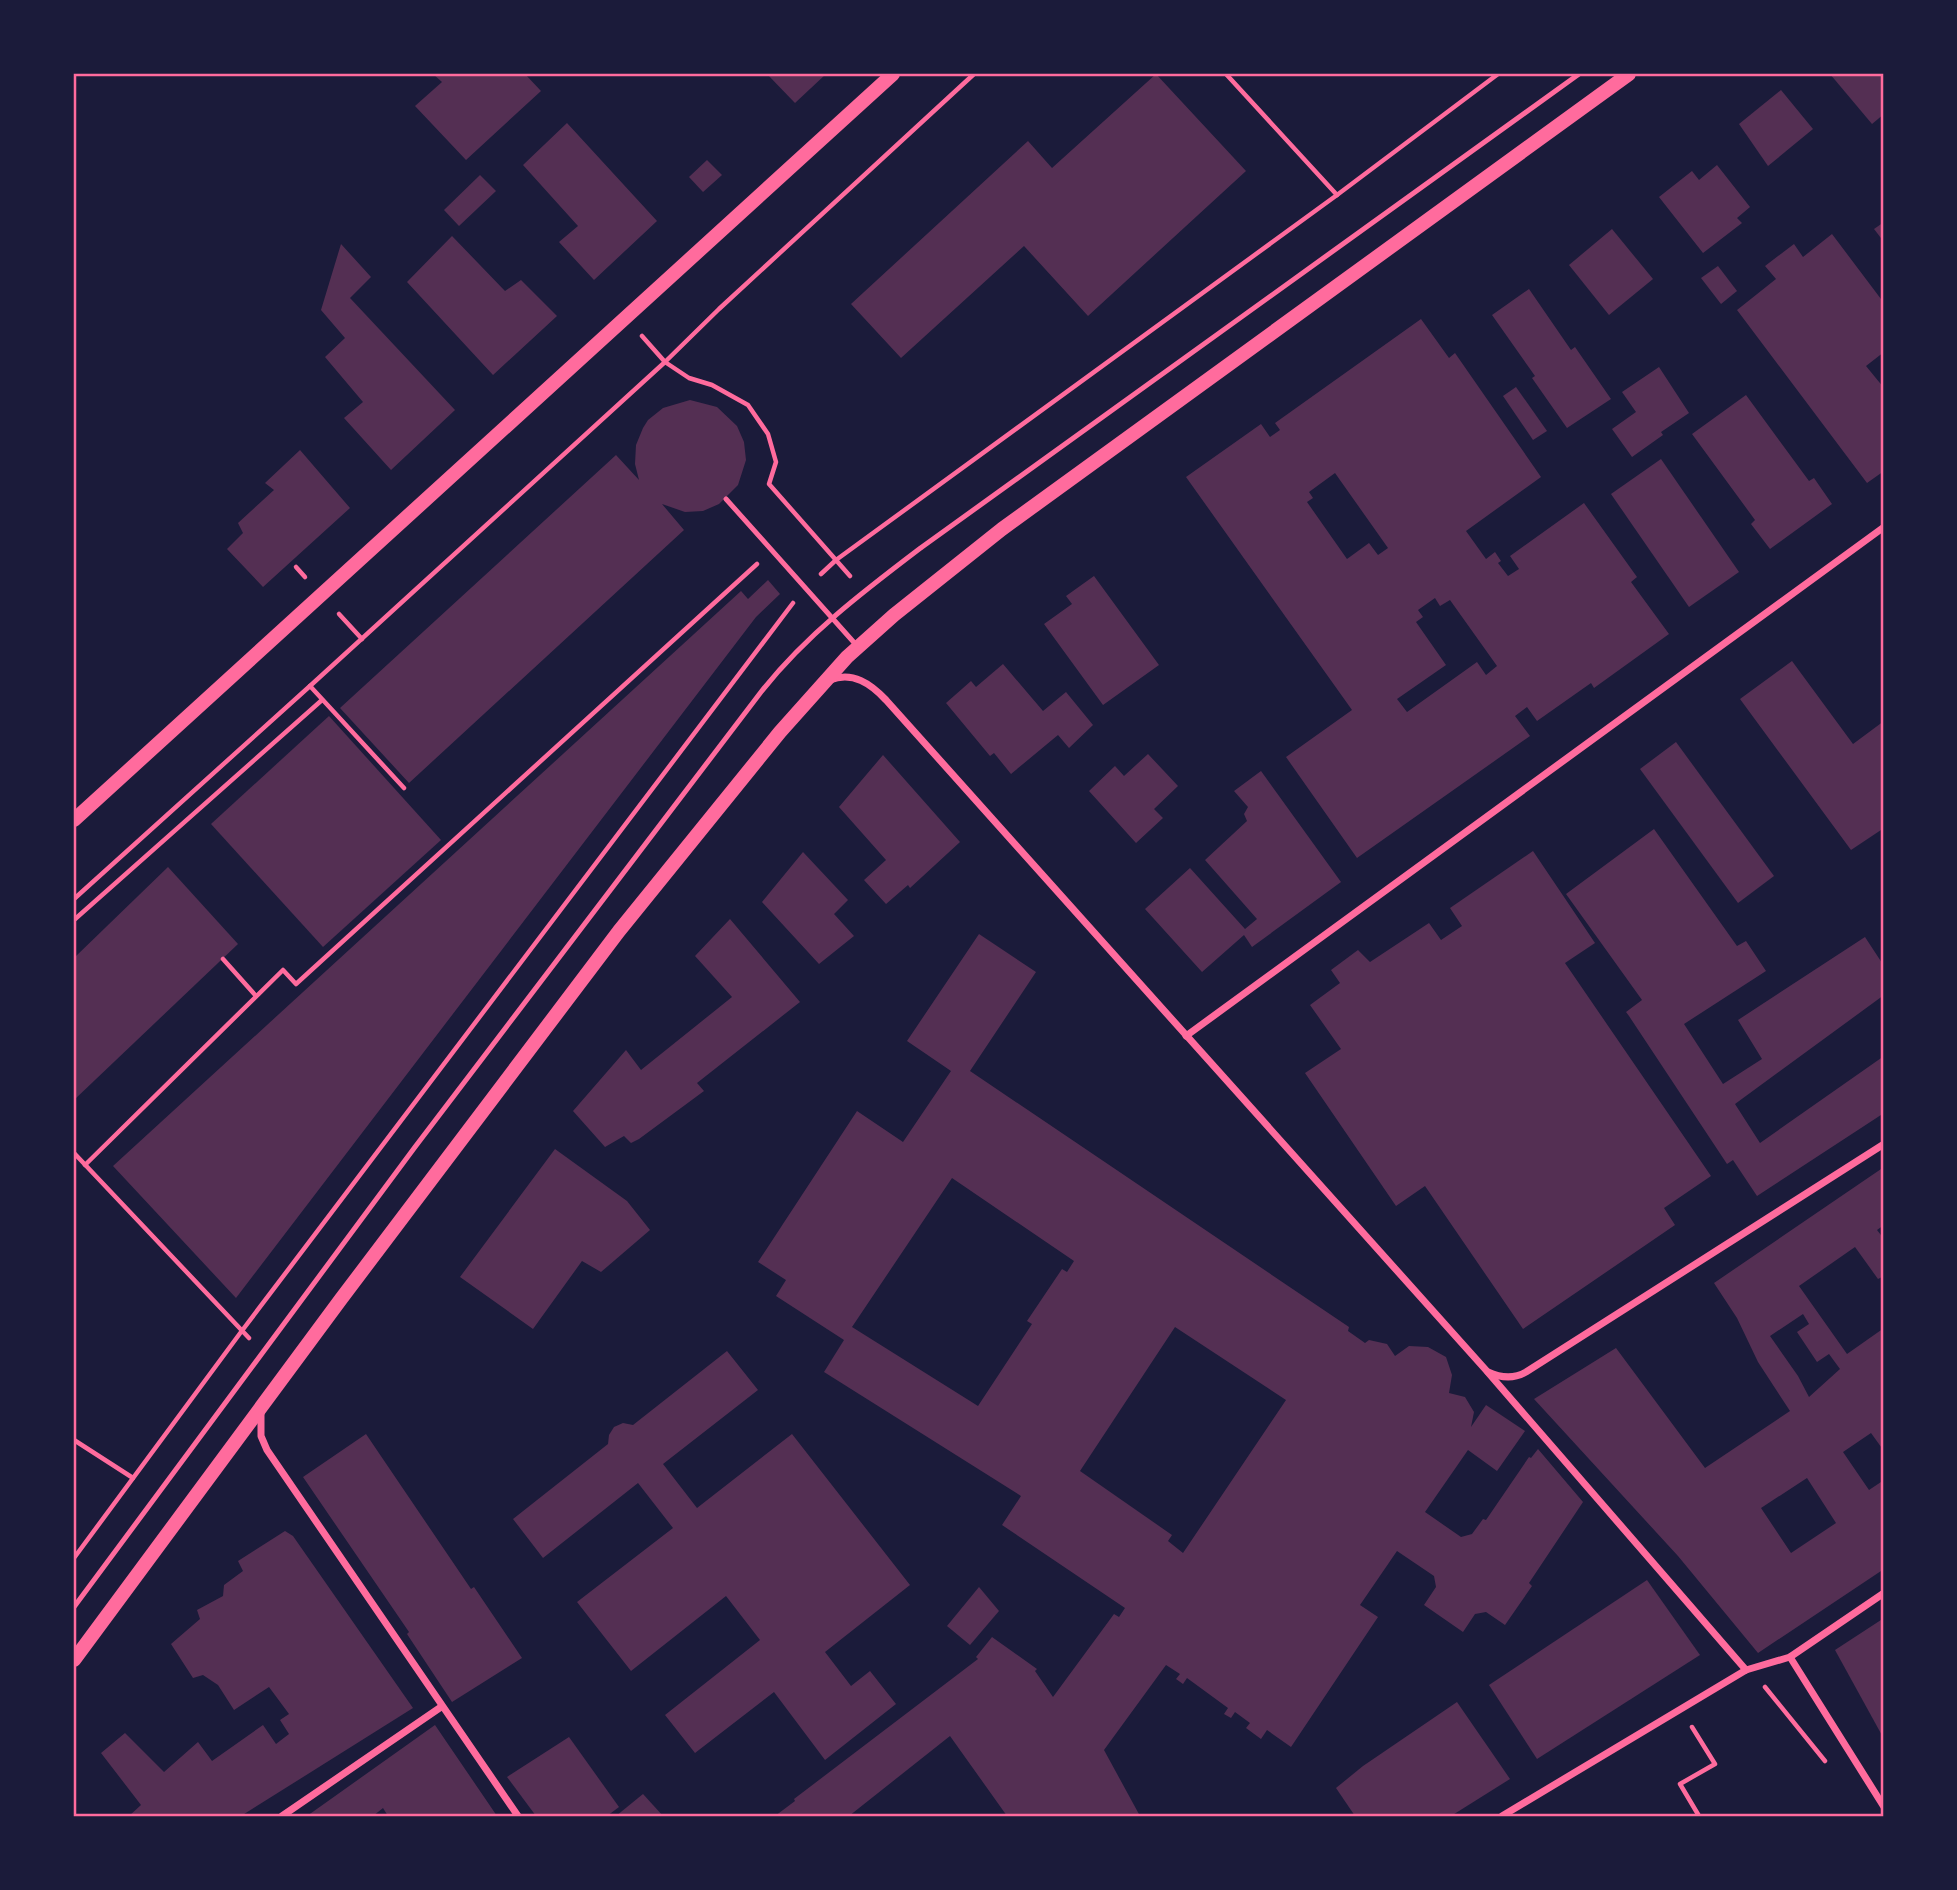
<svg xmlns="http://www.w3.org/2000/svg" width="1957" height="1890" viewBox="0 0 1957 1890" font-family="Inter,sans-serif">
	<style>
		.building { fill: #542f53; fill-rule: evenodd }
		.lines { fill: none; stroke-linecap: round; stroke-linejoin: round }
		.path { stroke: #ff6b9d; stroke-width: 4.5 }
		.service { stroke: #ff6b9d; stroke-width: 5 }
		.minor { stroke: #ff6b9d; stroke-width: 7 }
		.secondary { stroke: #ff6b9d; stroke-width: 14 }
		.neatline { fill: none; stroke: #ff6b9d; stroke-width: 2.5 }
	</style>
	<rect width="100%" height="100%" fill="#1b1b3a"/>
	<g class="building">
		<path d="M433,74H525L541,91L466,160L415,106L442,82Z"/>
		<path d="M767,74H826L795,103Z"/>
		<path d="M1156,74L1246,171L1088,316L1024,246L901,358L851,304L1028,141L1052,168Z"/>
		<path d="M1830,74H1884V114L1872,124Z"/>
		<path d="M1781,90L1813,129L1768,166L1739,124Z"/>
		<path d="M567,123L657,221L594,280L559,242L578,226L523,165Z"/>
		<path d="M707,160L722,175L703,192L689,177Z"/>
		<path d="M1717,165L1750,207L1737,218L1742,223L1703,253L1659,197L1692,171L1699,180Z"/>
		<path d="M480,175L496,191L459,226L444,210Z"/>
		<path d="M1884,222V242L1874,229Z"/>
		<path d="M1612,229L1653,279L1609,315L1569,265Z"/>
		<path d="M1832,234L1884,303V352L1866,366L1884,388V471L1867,483L1737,310L1776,279L1765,266L1794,244L1803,257Z"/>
		<path d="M452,236L505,291L521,280L557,316L493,375L407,282Z"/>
		<path d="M341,244L371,277L350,298L455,410L391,470L344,418L363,402L325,357L345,338L321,310Z"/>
		<path d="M1718,266L1737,291L1721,304L1701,278Z"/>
		<path d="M1529,289L1571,350L1575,347L1611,399L1567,428L1532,378L1535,376L1492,315Z"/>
		<path d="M1421,319L1449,358L1455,353L1541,477L1466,531L1486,559L1495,552L1501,561L1498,563L1508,576L1519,569L1510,556L1584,503L1637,577L1631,582L1669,634L1594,688L1591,683L1537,721L1527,707L1515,716L1530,736L1357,858L1286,757L1352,710L1186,477L1261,424L1270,437L1280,430L1275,423ZM1335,473L1388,548L1378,555L1369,543L1347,559L1307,502L1313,498L1309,492ZM1435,598L1440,606L1450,600L1497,666L1486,675L1477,662L1407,712L1397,699L1446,665L1416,622L1423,617L1418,610Z"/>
		<path d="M1659,367L1689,413L1661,432L1663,435L1632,457L1612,429L1636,412L1622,392Z"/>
		<path d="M1516,387L1547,431L1533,440L1503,396Z"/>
		<path d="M1746,395L1809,481L1814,478L1832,504L1770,549L1751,524L1755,520L1692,434Z"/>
		<path d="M690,400L717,407L737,426L744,442L746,460L738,485L719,504L703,511L685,512L662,504L684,530L409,783L340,708L616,455L639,480L635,464L636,445L643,428L648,420L663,408Z"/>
		<path d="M300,450L350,508L263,587L227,549L243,533L238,523L274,490L265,483Z"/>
		<path d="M1661,459L1739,572L1689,607L1611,494Z"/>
		<path d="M1094,576L1159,665L1103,705L1044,624L1072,604L1066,596Z"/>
		<path d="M768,580L780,594L756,617L236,1298L113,1166L741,591L748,599Z"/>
		<path d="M1792,661L1853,744L1884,721V828L1851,850L1740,699Z"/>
		<path d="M1003,664L1043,711L1066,692L1093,725L1069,748L1058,735L1011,774L994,753L990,756L946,703L971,681L976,687Z"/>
		<path d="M329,716L441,840L323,947L211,824Z"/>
		<path d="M1676,742L1774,876L1738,903L1640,769Z"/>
		<path d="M1148,754L1178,786L1154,809L1163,818L1136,843L1089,791L1115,766L1124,776Z"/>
		<path d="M883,755L960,842L910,888L908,885L886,904L864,880L886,860L839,807Z"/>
		<path d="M1261,771L1341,882L1252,947L1244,935L1202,972L1145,909L1190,868L1245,929L1257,919L1205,860L1247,821L1244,814L1248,807L1234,791Z"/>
		<path d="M1654,829L1737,946L1746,941L1766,971L1684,1024L1723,1084L1762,1059L1738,1020L1865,937L1884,966V995L1735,1104L1760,1143L1884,1056V1113L1757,1196L1733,1160L1727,1164L1629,1016L1626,1012L1642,1000L1566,894Z"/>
		<path d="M1533,851L1595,943L1565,963L1711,1176L1664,1208L1675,1225L1523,1329L1425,1186L1396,1206L1305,1073L1341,1049L1310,1005L1340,983L1331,970L1358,950L1370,962L1429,923L1441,940L1462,926L1450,908Z"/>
		<path d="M803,852L848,900L834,914L854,936L819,964L762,902Z"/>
		<path d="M168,867L238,944L74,1100V958Z"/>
		<path d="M730,919L800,1002L697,1083L704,1091L639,1139L631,1143L624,1136L605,1147L573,1111L626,1050L641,1070L732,997L695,956Z"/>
		<path d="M979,934L1036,972L970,1071L1349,1327L1348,1331L1365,1343L1369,1340L1387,1344L1395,1356L1409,1346L1428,1347L1446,1357L1452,1375L1449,1393L1465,1397L1474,1412L1471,1427L1486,1405L1525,1431L1497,1471L1468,1450L1425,1512L1461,1537L1472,1534L1483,1519L1486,1520L1529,1457L1531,1458L1538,1449L1583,1502L1529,1583L1532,1586L1505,1625L1486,1612L1475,1614L1463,1632L1424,1605L1436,1587L1434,1576L1397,1551L1360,1605L1378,1617L1291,1747L1267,1730L1261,1739L1246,1728L1250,1723L1235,1712L1231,1718L1224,1714L1228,1708L1187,1678L1183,1684L1176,1679L1180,1674L1166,1665L1104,1750L1140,1816H1007L950,1736L849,1816H775L795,1801L794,1799L978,1659L976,1657L992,1637L1037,1669L1035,1671L1053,1697L1114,1614L1119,1617L1125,1608L1002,1525L1021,1496L824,1372L844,1340L776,1296L786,1280L758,1262L857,1111L903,1142L951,1071L907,1041ZM952,1178L1074,1261L1067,1272L1062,1269L1027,1321L1032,1324L978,1406L852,1327ZM1175,1327L1286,1400L1183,1553L1168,1541L1172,1535L1080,1471Z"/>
		<path d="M555,1149L627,1201L650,1230L601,1272L582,1261L533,1329L460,1277Z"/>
		<path d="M1884,1167V1225L1877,1230L1884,1239V1276L1878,1279L1855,1247L1799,1286L1847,1354L1884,1328V1451L1871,1433L1843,1452L1869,1490L1884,1480V1569L1758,1653L1678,1556L1534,1399L1616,1348L1705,1468L1790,1411L1758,1362L1737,1318L1714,1283ZM1803,1314L1809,1324L1797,1332L1817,1362L1829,1354L1840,1369L1809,1397L1798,1376L1770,1336ZM1807,1478L1836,1523L1791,1553L1761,1508Z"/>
		<path d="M727,1351L758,1390L663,1464L697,1508L792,1434L910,1585L825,1652L851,1686L870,1671L896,1704L825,1760L774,1692L695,1753L665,1715L760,1640L726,1596L631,1671L577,1602L673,1528L638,1483L543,1558L513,1519L608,1444L609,1435L614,1427L623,1423L633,1425Z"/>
		<path d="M366,1434L471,1589L474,1587L522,1658L452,1702L407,1634L409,1632L303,1477Z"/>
		<path d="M285,1531L293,1536L413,1708L241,1816H129L141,1805L101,1753L125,1733L164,1772L198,1742L212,1761L263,1725L276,1744L289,1734L280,1720L289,1714L269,1687L234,1710L218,1685L203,1675L193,1678L171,1644L200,1619L197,1610L223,1596L224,1585L243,1571L238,1561Z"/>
		<path d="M1647,1580L1700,1655L1537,1759L1489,1685Z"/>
		<path d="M979,1587L999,1611L970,1645L947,1626Z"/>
		<path d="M1884,1618V1739L1835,1650Z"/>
		<path d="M1457,1702L1510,1779L1451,1816H1355L1336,1788L1363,1766Z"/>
		<path d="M435,1725L497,1816H388L383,1808L373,1816H307Z"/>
		<path d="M569,1737L619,1807L607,1816H536L507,1777Z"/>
		<path d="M643,1794L663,1816H616Z"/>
	</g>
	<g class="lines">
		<g class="path">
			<path d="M1226,74L1337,195"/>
			<path d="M642,336L665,362L689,378L712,385L748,405L768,434L776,462L769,484L850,576"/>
			<path d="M296,567L305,577"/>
			<path d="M821,574L836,560L1337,195L1498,74"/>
			<path d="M339,614L362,639"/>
			<path d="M310,686L404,788"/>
			<path d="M74,899L310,686L665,362L719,309L974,74"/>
			<path d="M74,920L322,700"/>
			<path d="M223,959L256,996"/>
			<path d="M74,1153L249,1338"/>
			<path d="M85,1165L283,970L296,984L757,564"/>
			<path d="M74,1440L133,1478"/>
			<path d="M74,1558L241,1332L793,603"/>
			<path d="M1765,1687L1825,1761"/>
			<path d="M1692,1727L1715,1764L1680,1784L1699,1816"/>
		</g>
		<g class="service">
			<path d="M726,499L858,647"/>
			<path d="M74,1607L415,1147L761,692C807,634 864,591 922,547L1579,74"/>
		</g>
		<g class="minor">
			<path d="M830,680C853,671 871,684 886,700L1485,1369L1746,1670"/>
			<path d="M1186,1036L1884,527"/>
			<path d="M1488,1372C1501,1378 1514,1379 1526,1372L1884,1144"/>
			<path d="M261,1413V1436L267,1450L518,1816"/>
			<path d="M1790,1657L1884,1807"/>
			<path d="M282,1816L441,1707"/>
			<path d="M1502,1816L1746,1670L1790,1657L1884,1593"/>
		</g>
		<g class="secondary">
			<path d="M74,820L893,74"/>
			<path d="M74,1660L341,1299L619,931L780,732L847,657L894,615L1002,529L1629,74"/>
		</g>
	</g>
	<rect width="1957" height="1890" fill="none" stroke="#1b1b3a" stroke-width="150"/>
	<rect x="75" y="75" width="1807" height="1740" class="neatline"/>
</svg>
